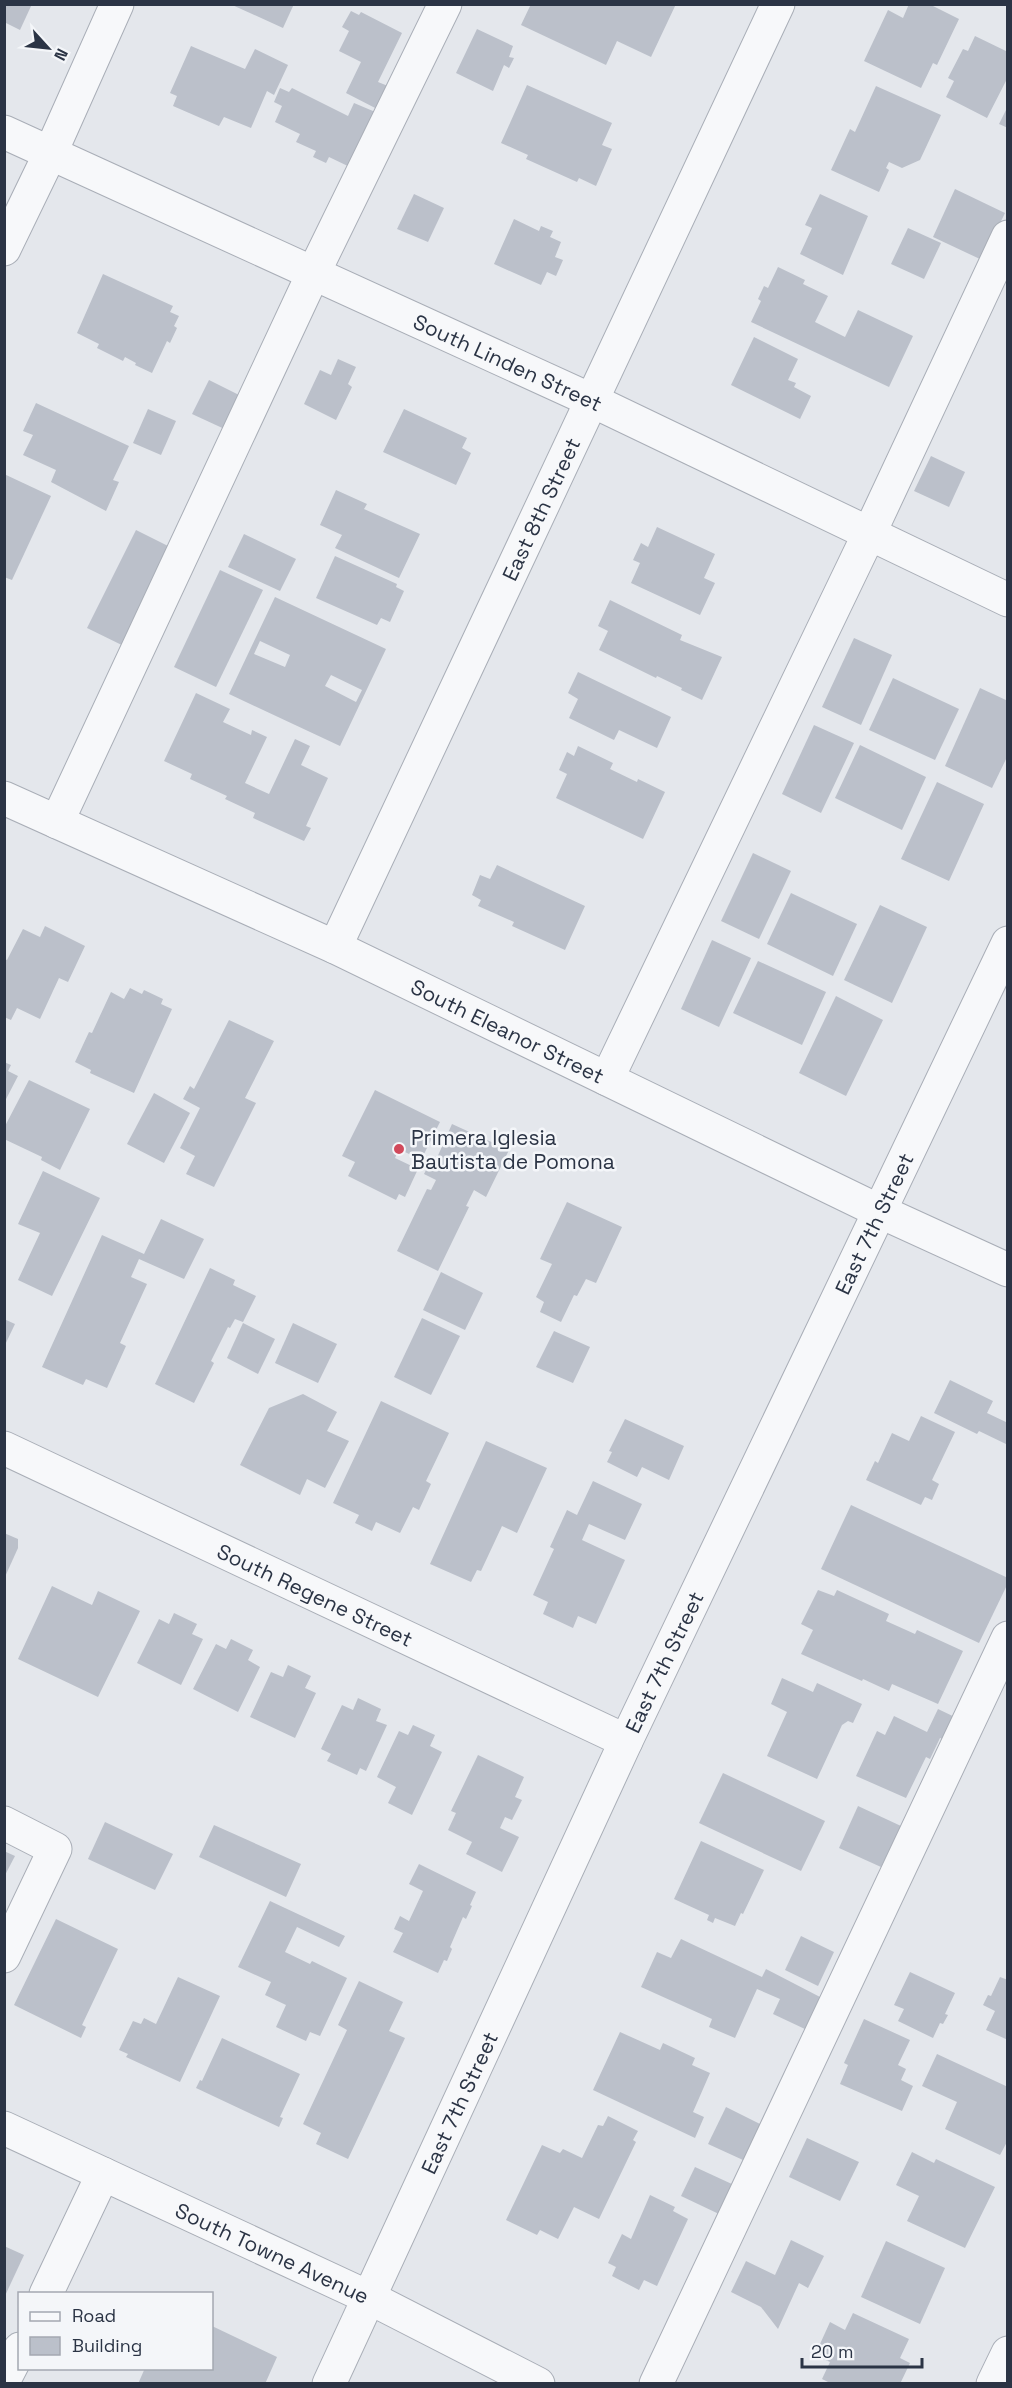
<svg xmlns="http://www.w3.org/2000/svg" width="1012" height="2388" viewBox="0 0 1012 2388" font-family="'Space Grotesk',sans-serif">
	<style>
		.building { fill: #bbc0ca; fill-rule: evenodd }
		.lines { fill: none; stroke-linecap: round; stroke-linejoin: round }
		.minor-casing { stroke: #a9aeb7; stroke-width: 35 }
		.minor { stroke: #f7f8fa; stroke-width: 33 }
		.poi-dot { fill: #d1495b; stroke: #f4f6f9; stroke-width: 2 }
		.labels { text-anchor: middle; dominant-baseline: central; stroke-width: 5; stroke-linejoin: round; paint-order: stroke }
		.street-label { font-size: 21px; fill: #2b3445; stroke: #f4f6f9 }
		.poi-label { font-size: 21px; fill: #2b3445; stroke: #f4f6f9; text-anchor: start }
	</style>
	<rect width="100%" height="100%" fill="#e4e7ec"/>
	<g class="building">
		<path d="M4,4H32L20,30L4,22Z"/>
		<path d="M230,4H294L283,28Z"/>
		<path d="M531,4H676L651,57L617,41L606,65L521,25Z"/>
		<path d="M909,4H929L959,19L937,65L933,63L921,88L864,61L888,10L903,18Z"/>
		<path d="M351,11L359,15L361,12L402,33L378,82L393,88L381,111L346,93L361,62L339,51L349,31L342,27Z"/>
		<path d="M477,29L513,46L509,57L514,58L509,68L504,65L493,91L456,73Z"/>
		<path d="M975,36L1008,52V77L987,118L946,97L954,81L948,78L963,49L968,51Z"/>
		<path d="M191,46L245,69L255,49L288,65L274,95L267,91L251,128L224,117L219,126L173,106L177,96L170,93Z"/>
		<path d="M527,85L612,123L602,145L612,149L596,186L579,178L577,182L526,159L528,155L501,143Z"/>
		<path d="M876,86L941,115L920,160L902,168L889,162L886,168L889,170L879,192L831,170L850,129L855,132Z"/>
		<path d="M280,88L289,92L292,88L348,116L354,103L380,114L354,169L329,157L326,163L313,157L316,151L296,142L300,134L275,122L282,106L274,102Z"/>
		<path d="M1008,106V128L999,124Z"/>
		<path d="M955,189L1005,213L982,260L933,237Z"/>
		<path d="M414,194L444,208L428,242L397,229Z"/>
		<path d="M820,194L868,216L843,275L800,254L812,228L805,225Z"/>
		<path d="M514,219L539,231L541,226L553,231L550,237L561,242L555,257L563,260L556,276L547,272L541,285L494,264Z"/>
		<path d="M908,228L941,243L924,279L891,264Z"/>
		<path d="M778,267L805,280L803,284L828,296L815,322L845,337L858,310L913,336L889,387L751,322L761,301L758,299L764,286L768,288Z"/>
		<path d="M103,274L173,306L170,312L179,316L174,326L177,328L170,343L167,341L152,373L135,365L136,363L125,357L123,361L97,348L99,344L77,333Z"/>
		<path d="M754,337L798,359L788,380L796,383L794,387L811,396L800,419L731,385Z"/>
		<path d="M338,359L356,367L348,384L352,387L336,420L304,404L320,370L331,375Z"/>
		<path d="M209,380L247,399L231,432L192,414Z"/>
		<path d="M36,403L129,446L113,480L119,482L106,511L51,482L56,470L23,455L33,435L23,431Z"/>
		<path d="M148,409L176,421L161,455L133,443Z"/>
		<path d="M404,409L467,438L462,448L471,453L456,485L383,452Z"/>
		<path d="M931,456L965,472L949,507L914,491Z"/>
		<path d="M4,474L51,496L12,580L4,577Z"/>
		<path d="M336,490L367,504L364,509L420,534L399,578L335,548L342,535L320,525Z"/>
		<path d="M657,527L715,554L704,578L715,583L700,615L631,583L640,563L633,560L641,543L648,547Z"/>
		<path d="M136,530L182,553L134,651L87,628Z"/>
		<path d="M244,534L296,559L280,591L228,567Z"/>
		<path d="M335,556L397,584L396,587L404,591L390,622L381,618L377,625L316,598Z"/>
		<path d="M220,570L263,590L216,687L174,667Z"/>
		<path d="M275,597L386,649L340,746L229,694ZM260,641L290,655L285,667L254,654ZM331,675L362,690L356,702L325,686Z"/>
		<path d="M610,600L682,635L680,640L722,657L702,700L681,690L682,688L657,676L656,678L599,650L608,631L598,626Z"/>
		<path d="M854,638L892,655L861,725L822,707Z"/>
		<path d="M578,672L671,717L657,748L619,730L614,740L569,718L578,699L568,693Z"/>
		<path d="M893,678L959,709L935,760L869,730Z"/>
		<path d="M980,688L1008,701V755L992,788L945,766Z"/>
		<path d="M196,693L230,709L223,722L251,735L252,730L267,737L245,783L269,794L295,739L310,746L301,765L328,778L306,826L311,828L304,841L253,818L255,813L225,799L227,796L190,779L192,774L164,761Z"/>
		<path d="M814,725L854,743L821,813L782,794Z"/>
		<path d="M860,745L926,777L902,830L835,798Z"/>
		<path d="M578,746L613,763L610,769L637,782L638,779L665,792L643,839L556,798L567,774L559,770L567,752L574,756Z"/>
		<path d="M937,782L984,804L949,881L901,859Z"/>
		<path d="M753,853L791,871L759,939L721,921Z"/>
		<path d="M497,865L585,906L565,950L512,926L514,922L478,906L481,900L472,895L480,875L490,879Z"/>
		<path d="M791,893L857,924L833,976L767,944Z"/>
		<path d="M880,905L927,927L892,1003L844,980Z"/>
		<path d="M45,926L85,946L68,982L59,978L40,1019L17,1008L11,1020L4,1017V959L7,960L23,929L40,937Z"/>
		<path d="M712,940L751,958L719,1027L681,1009Z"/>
		<path d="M758,961L826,992L802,1045L733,1013Z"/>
		<path d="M130,988L142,994L144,990L163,999L161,1004L172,1009L134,1093L90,1073L91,1070L75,1062L89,1032L92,1033L111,992L124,999Z"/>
		<path d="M836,996L883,1020L846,1096L799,1073Z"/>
		<path d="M229,1020L274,1041L245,1098L256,1103L214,1187L186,1174L195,1156L180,1148L200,1108L183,1099L190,1086L194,1089Z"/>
		<path d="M4,1062L11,1065L8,1071L18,1076L4,1103Z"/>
		<path d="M29,1080L90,1109L60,1170L41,1160L42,1157L4,1139V1128Z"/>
		<path d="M375,1090L440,1122L421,1160L399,1149L395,1158L418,1169L405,1197L399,1194L396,1200L348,1176L355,1162L342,1156Z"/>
		<path d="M154,1093L190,1113L164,1163L127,1144Z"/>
		<path d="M452,1124L509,1150L486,1197L474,1190L466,1206L469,1207L438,1271L397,1251L427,1189L431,1190L436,1180L424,1174L432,1158L436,1160Z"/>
		<path d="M43,1171L100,1198L52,1296L18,1280L40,1233L18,1224Z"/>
		<path d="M567,1202L622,1227L596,1283L586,1279L577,1296L574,1295L561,1322L540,1312L544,1302L536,1297L552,1264L540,1259Z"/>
		<path d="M161,1219L204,1239L184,1279L139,1259L131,1277L147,1284L120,1343L126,1346L107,1388L86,1379L83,1385L42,1367L102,1235L144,1254Z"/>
		<path d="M210,1268L235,1280L233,1285L256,1296L243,1322L235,1319L230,1328L228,1327L211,1361L214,1363L194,1403L155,1384Z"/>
		<path d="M441,1272L483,1293L465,1330L423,1310Z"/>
		<path d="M422,1318L460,1336L431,1395L394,1377Z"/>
		<path d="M4,1319L15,1324L4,1347Z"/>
		<path d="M243,1323L275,1339L258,1374L227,1358Z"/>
		<path d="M293,1323L337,1344L318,1383L275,1363Z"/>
		<path d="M554,1331L590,1347L573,1383L536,1367Z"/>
		<path d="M950,1380L993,1401L987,1413L1008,1423V1445L979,1431L977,1434L934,1413Z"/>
		<path d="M303,1394L337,1412L327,1431L349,1441L325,1488L307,1479L300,1495L240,1465L269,1408Z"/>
		<path d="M381,1401L449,1433L426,1481L431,1484L419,1510L413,1507L400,1533L376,1522L372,1531L355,1523L359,1515L333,1503Z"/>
		<path d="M921,1416L955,1432L932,1480L939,1484L932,1500L925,1497L921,1505L866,1480L875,1461L878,1463L892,1433L909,1441Z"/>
		<path d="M625,1419L684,1446L669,1480L642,1467L637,1477L607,1462L612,1452L609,1451Z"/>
		<path d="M486,1441L547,1468L517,1533L502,1526L481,1571L477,1570L471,1582L430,1564Z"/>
		<path d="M593,1481L642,1504L625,1540L589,1524L582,1540L625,1560L596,1624L578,1616L573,1628L543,1614L548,1602L533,1595L554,1549L550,1547L567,1510L577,1515Z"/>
		<path d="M851,1505L1008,1578V1583L979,1643L821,1569Z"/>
		<path d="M4,1533L18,1539V1548L4,1579Z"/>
		<path d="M52,1586L92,1605L98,1591L140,1611L98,1697L18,1659Z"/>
		<path d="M818,1590L834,1596L837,1590L889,1614L886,1621L915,1634L917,1630L963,1651L938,1704L892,1684L889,1691L863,1679L862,1681L801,1654L813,1630L801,1624Z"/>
		<path d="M174,1613L197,1624L192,1634L203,1639L181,1685L137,1663L159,1619L169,1624Z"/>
		<path d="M231,1639L253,1650L248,1660L260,1667L238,1712L193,1689L216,1644L226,1649Z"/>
		<path d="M288,1665L311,1676L305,1688L316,1693L295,1738L250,1717L271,1672L283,1677Z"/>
		<path d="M782,1678L813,1692L817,1683L862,1704L853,1723L848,1721L842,1725L817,1779L767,1756L787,1712L771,1704Z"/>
		<path d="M358,1698L381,1709L376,1721L387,1725L366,1771L360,1768L357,1775L327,1761L331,1754L321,1749L342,1705L353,1710Z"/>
		<path d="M938,1709L961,1720L950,1742L940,1738L930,1759L926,1757L906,1798L856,1776L877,1731L885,1735L894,1716L927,1732Z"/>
		<path d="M413,1725L435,1735L430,1746L442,1752L412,1815L388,1803L396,1787L377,1777L399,1731L408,1735Z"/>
		<path d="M478,1755L524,1777L515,1797L522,1800L512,1820L505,1817L500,1828L519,1837L502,1872L466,1854L472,1842L448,1830L456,1813L451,1811Z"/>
		<path d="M723,1773L825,1821L801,1871L699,1823Z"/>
		<path d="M858,1806L901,1826L881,1867L839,1848Z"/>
		<path d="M105,1822L173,1854L155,1890L88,1859Z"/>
		<path d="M214,1825L301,1864L286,1897L199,1857Z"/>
		<path d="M701,1841L764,1870L743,1914L741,1913L735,1926L715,1918L713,1923L707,1920L709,1915L674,1899Z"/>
		<path d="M4,1851L15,1856L4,1877Z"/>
		<path d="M419,1864L476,1892L470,1905L472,1906L466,1919L463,1917L450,1947L452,1949L447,1961L444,1960L438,1973L393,1952L403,1933L394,1929L400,1916L409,1921L423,1891L409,1884Z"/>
		<path d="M270,1901L345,1936L339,1947L297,1927L285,1952L310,1964L312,1961L347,1978L320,2036L310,2032L306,2041L276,2027L286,2005L265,1995L271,1982L238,1967Z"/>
		<path d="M56,1919L118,1949L82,2025L86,2027L81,2038L14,2005Z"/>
		<path d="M801,1936L834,1952L818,1986L785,1970Z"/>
		<path d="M681,1939L762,1977L766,1969L822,1998L807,2030L773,2014L780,1999L757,1989L735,2038L709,2027L712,2019L641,1987L657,1952L671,1958Z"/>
		<path d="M910,1972L955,1993L945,2014L948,2015L943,2024L940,2023L933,2038L898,2021L904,2009L894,2005Z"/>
		<path d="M178,1977L220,1996L180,2082L126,2057L128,2054L119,2050L133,2021L141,2024L144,2018L156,2024Z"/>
		<path d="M1000,1977L1008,1980V2040L986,2030L995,2011L983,2005L988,1995L991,1996Z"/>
		<path d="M359,1981L403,2002L389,2031L405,2038L348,2159L316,2144L321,2133L303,2124L347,2030L338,2025Z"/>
		<path d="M864,2019L910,2040L898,2065L906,2069L901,2080L913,2086L902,2111L840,2084L848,2065L844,2063Z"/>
		<path d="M620,2032L660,2050L663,2043L695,2058L692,2065L710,2073L693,2112L704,2117L695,2138L593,2090Z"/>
		<path d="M222,2038L300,2074L280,2117L283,2118L279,2127L196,2088L200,2080L202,2081Z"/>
		<path d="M937,2054L1008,2087V2140L1000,2155L945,2129L957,2102L922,2086Z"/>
		<path d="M726,2107L760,2124L743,2160L708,2144Z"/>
		<path d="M608,2116L638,2131L633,2140L636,2142L599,2219L574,2207L558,2239L540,2230L537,2235L506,2220L542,2145L560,2153L563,2149L582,2158L598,2125L603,2126Z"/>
		<path d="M807,2138L859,2162L840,2201L789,2177Z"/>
		<path d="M912,2152L934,2163L936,2159L995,2187L965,2248L907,2221L919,2196L896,2185Z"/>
		<path d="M695,2167L734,2185L719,2214L681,2196Z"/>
		<path d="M650,2195L675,2207L673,2211L688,2219L657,2286L644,2280L639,2290L612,2276L616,2267L608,2263L622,2234L631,2239Z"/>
		<path d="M791,2240L824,2256L808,2288L799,2283L778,2329L761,2307L731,2292L746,2261L775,2275Z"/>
		<path d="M886,2241L945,2268L920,2324L861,2297Z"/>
		<path d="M4,2246L24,2255L4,2298Z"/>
		<path d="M853,2313L909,2339L900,2358L910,2363L900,2384H832L822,2379L830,2362L815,2355L830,2322L845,2330Z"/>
		<path d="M212,2326L277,2357L265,2384H138L145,2368H212Z"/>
	</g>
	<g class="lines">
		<g class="minor-casing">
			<g id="minor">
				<path id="s1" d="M4,132L593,401L1008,600"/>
				<path d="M4,249L50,154L117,4"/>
				<path id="s2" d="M4,798L335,947L879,1211L1008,1270"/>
				<path d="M57,822L313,274L445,4"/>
				<path id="s3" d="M335,947L778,4"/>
				<path d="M607,1079L869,534L1008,237"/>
				<path id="s4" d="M4,1448L626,1741"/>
				<path d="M4,1823L55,1849L4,1956"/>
				<path id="s5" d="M4,2128L370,2298L538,2384"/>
				<path d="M46,2294L103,2174"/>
				<path d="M4,2380L20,2349"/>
				<path id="s6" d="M329,2384L626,1741L1008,943"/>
				<path d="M656,2384L1008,1638"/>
				<path d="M993,2384L1008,2353"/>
			</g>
		</g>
		<use href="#minor" class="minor"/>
	</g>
	<circle class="poi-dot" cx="399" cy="1149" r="6"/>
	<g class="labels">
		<g class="street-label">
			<text stroke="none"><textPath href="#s1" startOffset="554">South Linden Street</textPath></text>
			<text stroke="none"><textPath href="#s3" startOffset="484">East 8th Street</textPath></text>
			<text stroke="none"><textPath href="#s2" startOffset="555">South Eleanor Street</textPath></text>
			<text stroke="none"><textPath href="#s6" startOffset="1282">East 7th Street</textPath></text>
			<text stroke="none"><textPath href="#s4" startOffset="344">South Regene Street</textPath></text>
			<text stroke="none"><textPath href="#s6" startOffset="796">East 7th Street</textPath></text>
			<text stroke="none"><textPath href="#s6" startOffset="310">East 7th Street</textPath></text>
			<text stroke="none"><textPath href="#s5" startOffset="296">South Towne Avenue</textPath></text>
		</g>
		<g class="poi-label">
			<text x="411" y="1137">Primera Iglesia<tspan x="411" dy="24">Bautista de Pomona</tspan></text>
		</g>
	</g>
	<rect width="1012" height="2388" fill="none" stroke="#2b3445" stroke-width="12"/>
	<rect x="18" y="2292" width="195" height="78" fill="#f4f6f9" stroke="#a4a8b1" stroke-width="1.5"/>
	<rect x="30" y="2312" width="30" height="9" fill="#f7f8fa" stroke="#a4a8b1" stroke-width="1.5"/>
	<text x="72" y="2322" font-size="18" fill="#2b3445">Road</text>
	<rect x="30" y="2337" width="30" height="18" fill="#bbc0ca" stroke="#a4a8b1" stroke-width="1.5"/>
	<text x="72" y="2352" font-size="18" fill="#2b3445">Building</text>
	<g transform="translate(48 48) rotate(117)" stroke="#f4f6f9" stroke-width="4.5" paint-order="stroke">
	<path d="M0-4.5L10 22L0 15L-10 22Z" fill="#2b3445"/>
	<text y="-9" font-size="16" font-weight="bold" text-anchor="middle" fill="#2b3445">N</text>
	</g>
	<path d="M802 2358v9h120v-9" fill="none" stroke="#2b3445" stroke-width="3"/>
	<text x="811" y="2358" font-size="18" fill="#2b3445" stroke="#f4f6f9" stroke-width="4.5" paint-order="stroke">20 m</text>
</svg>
